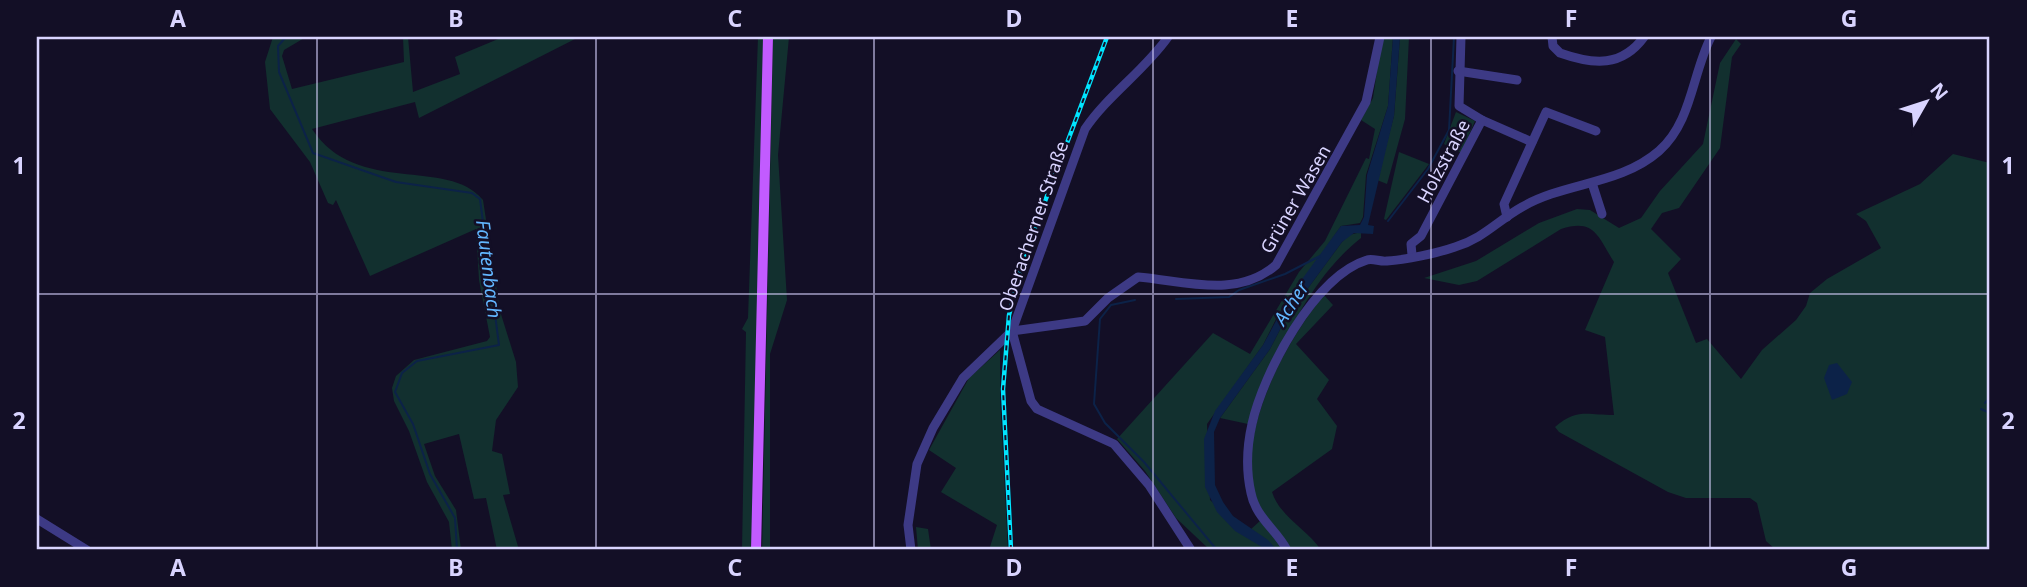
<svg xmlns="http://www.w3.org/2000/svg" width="2027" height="587" viewBox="0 0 2027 587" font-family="'Noto Sans',sans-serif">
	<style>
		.green { fill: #12302f }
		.water { fill: #0c2248 }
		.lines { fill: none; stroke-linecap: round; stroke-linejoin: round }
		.stream { stroke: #0c2248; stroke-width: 2 }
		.minor { stroke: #3d3a85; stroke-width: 9 }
		.major { stroke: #c25bff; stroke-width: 10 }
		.rail-casing { stroke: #00e5ff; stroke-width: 4.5 }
		.rail { stroke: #130f26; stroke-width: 2; stroke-dasharray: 5; stroke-linecap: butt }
		.grid { fill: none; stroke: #d9d4ff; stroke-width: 2; stroke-opacity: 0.55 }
		.labels { text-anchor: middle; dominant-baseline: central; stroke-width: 5; stroke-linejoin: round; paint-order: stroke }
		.street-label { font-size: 18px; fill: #d9d4ff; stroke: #130f26 }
		.water-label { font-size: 19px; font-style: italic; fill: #62b6ff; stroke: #130f26 }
		.neatline { fill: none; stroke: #d9d4ff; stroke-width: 2.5 }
		.grid-label { font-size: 23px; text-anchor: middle; font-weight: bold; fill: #d9d4ff }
	</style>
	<rect width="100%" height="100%" fill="#130f26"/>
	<g class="green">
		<path d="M273,37H306L284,50L282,56L292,89L404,62L403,37H408L413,92L460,74L455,57L503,37H579L419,118L415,102L312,129C357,197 447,156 483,200L500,311L516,362L518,387L496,420L492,451L502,454L510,494L503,495L519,550H497L486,498L474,499L459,434L424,444L435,476L456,510L461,550H452L449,522L427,482L409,431L394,401L392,388L396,376L414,360L487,341L490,337L479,280L476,229L370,276L336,200L333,205L328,203L310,162L270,109L265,62Z"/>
		<path d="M758,37H764L752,550H742L746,332L742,329L748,318Z"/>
		<path d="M773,37H789L778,155L787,300L770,354V550H762Z"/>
		<path d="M1382,37H1393L1388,106L1366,175L1363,217L1360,223L1341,226L1276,319L1263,345L1207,424L1210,500L1267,550H1210L1176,518L1145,471L1117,439L1213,333L1250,354L1299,272L1325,241L1366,158L1369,159L1375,129L1361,120L1373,98Z"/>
		<path d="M1400,37H1409L1405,119L1387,184L1377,180L1394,116Z"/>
		<path d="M1736,39L1741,44L1732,57L1720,148L1679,208L1662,213L1651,229L1681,259L1668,273L1696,343L1707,339L1741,379L1762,350L1796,320L1806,306L1810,293L1827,279L1881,248L1866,221L1856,214L1920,184L1953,154L1990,163V550H1776L1766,541L1757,503L1750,498H1686L1668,492L1559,432L1555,427C1577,408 1587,415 1614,415L1605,337L1585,330L1614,262C1598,237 1595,218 1561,229L1477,281L1459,285L1424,278L1476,261L1539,223L1577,209L1590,210L1619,228L1641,218L1660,191L1703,144L1720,63Z"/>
		<path d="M1456,112L1475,121L1461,153L1444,144Z"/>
		<path d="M1399,152L1429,164L1386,220L1384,219Z"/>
		<path d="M1361,232V238C1304,283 1276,359 1248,424L1220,418L1270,349L1286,318L1342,242L1349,235Z"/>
		<path d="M1324,295L1333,305L1296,344L1329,380L1317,399L1337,426L1332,449L1272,492C1280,517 1307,529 1321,550H1292C1283,540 1270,530 1263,518C1225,452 1282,346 1324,295Z"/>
		<path d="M1000,350V397L1008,550H989L997,525L941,492L956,468L929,450L969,378Z"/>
		<path d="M1260,521L1285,550H1277L1250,530Z"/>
		<path d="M916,527L928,529L931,550H918Z"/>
	</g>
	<g class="water">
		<path d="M1393,37H1400L1394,116L1368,225L1374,226L1373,234L1354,233L1342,242L1286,318L1270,349L1220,418L1214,432L1215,485L1223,502L1233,516L1268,540L1277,550H1267L1235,531L1217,512L1205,487L1204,439L1215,411L1263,345L1289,297L1338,230L1341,226L1360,225L1364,217L1367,175L1388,106Z"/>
		<path d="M1837,363L1852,382L1847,394L1832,400L1824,378L1829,365Z"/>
	</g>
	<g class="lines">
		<g class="stream">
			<path d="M286,37L278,46L279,72L313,153L396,182L472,193L480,199L499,345L417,361L402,373L395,392L413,424L430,474L455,518L457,550"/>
			<path d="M1388,221L1428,169L1449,130L1454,37"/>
			<path d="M1176,299L1229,297L1239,290L1285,274L1320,256"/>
			<path d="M1135,300L1111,305L1100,319L1094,404L1105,423L1144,462L1217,550"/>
			<path d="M1989,378L1990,377"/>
			<path d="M1985,403L1990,397"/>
			<path d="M1981,409L1990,413"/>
		</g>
		<g class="minor">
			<path d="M1552,37L1553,46L1560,53C1594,65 1622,67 1644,37"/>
			<path d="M1458,71L1517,80"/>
			<path d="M1482,120L1532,142"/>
			<path d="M1592,183L1602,214"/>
			<path d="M1507,217L1504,204L1546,112L1596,131"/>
			<path d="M1412,255L1411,244L1421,236L1482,120L1459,106L1461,37"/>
			<path d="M1012,331L1085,321L1108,298L1138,277C1185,281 1237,299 1276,265L1366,102L1380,37"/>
			<path d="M1012,331L1031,401L1037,409L1114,444L1149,485L1191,550"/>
			<path d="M37,519L87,550"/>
			<path d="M911,550L908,525L917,464L933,428L963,378L1012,331L1085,129C1108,95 1144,71 1168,37"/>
			<path d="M1287,550C1276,529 1256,518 1251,493C1246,471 1247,446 1252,424C1263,374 1314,276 1367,260C1373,258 1380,262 1387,261C1405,260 1438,253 1455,247C1484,238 1497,221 1522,207C1565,182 1620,185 1659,151C1692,122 1692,74 1711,37"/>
		</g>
		<path class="major" d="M756,550L768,37"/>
		<g class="rail-casing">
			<path id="rail" d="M1011,550L1003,389L1009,315L1024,257L1107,37"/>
		</g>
		<use href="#rail" class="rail"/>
	</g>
	<path class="grid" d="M317,37V550M596,37V550M874,37V550M1153,37V550M1431,37V550M1710,37V550M37,294H1990"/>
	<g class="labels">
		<g class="street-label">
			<text transform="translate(1443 161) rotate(-62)">Holzstraße</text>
			<text transform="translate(1295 199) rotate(-60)">Grüner Wasen</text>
			<text transform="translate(1033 226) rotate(-71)">Oberacherner Straße</text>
		</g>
		<g class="water-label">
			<text transform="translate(489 269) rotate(83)">Fautenbach</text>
			<text transform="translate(1291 303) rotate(-57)">Acher</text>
		</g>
	</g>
	<rect width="2027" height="587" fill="none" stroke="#130f26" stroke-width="77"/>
	<g transform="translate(1926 102) rotate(51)" stroke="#130f26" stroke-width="5" paint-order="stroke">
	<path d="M0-5L12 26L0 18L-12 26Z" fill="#d9d4ff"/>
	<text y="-10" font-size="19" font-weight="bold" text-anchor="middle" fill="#d9d4ff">N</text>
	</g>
	<rect x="38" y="38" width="1950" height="510" class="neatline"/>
	<g class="grid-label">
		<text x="178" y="27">A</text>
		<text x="456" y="27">B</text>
		<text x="735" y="27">C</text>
		<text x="1014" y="27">D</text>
		<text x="1292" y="27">E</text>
		<text x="1571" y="27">F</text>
		<text x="1849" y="27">G</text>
		<text x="19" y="174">1</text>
		<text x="2008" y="174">1</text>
		<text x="19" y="429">2</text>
		<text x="2008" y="429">2</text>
		<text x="178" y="576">A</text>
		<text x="456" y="576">B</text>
		<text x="735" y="576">C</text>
		<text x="1014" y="576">D</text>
		<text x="1292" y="576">E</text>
		<text x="1571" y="576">F</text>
		<text x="1849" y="576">G</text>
	</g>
</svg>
